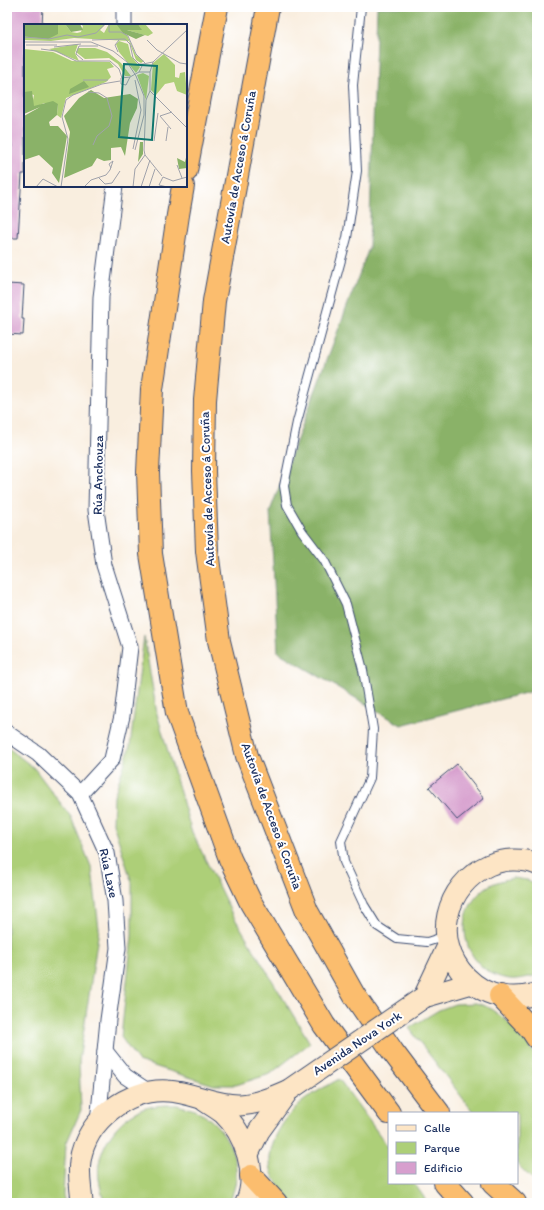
<svg xmlns="http://www.w3.org/2000/svg" width="544" height="1210" viewBox="0 0 544 1210" font-family="Itim,sans-serif">
	<style>
		.green { fill: #adcf78; stroke: #647f6b }
		.forest { fill: #8ab268; stroke: #527063 }
		.building { fill: #d79fce }
		.lines { fill: none; stroke-linecap: round; stroke-linejoin: round }
		.service-casing { stroke: #3c4c71; stroke-width: 10 }
		.minor-casing { stroke: #3c4c71; stroke-width: 17 }
		.secondary-casing { stroke: #3c4c71; stroke-width: 23 }
		.motorway-casing { stroke: #3c4c71; stroke-width: 24 }
		.service { stroke: #fff; stroke-width: 8 }
		.minor { stroke: #fff; stroke-width: 15 }
		.secondary { stroke: #fde5c5; stroke-width: 21 }
		.motorway { stroke: #fbbd6e; stroke-width: 22 }
		.secondary-bridge-casing { stroke: #3c4c71; stroke-width: 23; stroke-linecap: butt }
		.secondary-bridge { stroke: #fde5c5; stroke-width: 21 }
		.labels { text-anchor: middle; dominant-baseline: central; stroke-width: 4; stroke-linejoin: round; paint-order: stroke }
		.street-label { font-size: 13px; fill: #1b2f5e; stroke: #fff }
		.inset-road { fill: none; stroke: #a0a2ab; stroke-width: 1 }
		.view { fill: #0f766e; fill-opacity: 0.15; stroke: #0f766e; stroke-width: 2 }
		.inset-edge { fill: none; stroke: #1b2f5e; stroke-width: 2 }
	</style>
	<rect width="100%" height="100%" fill="#fff"/>
	<filter id="ink" filterUnits="userSpaceOnUse"><feTurbulence type="fractalNoise" baseFrequency=".025" numOctaves="2"/><feDisplacementMap in="SourceGraphic" scale="8" xChannelSelector="R" yChannelSelector="G"/><feConvolveMatrix kernelMatrix="1 2 1 2 8 2 1 2 1" color-interpolation-filters="sRGB"/></filter>
	<filter id="wash" filterUnits="userSpaceOnUse"><feTurbulence type="fractalNoise" baseFrequency=".012" numOctaves="4" result="noise"/><feDisplacementMap in="SourceGraphic" scale="16" xChannelSelector="R" yChannelSelector="G"/><feGaussianBlur stdDeviation="0.9" result="paint"/><feColorMatrix in="noise" values="0 0 0 0 0 0 0 0 0 0 0 0 0 0 0 0 0 1.4 0 .05"/><feComposite in="paint" operator="in"/></filter>
	<g filter="url(#wash)">
		<rect width="100%" height="100%" fill="#f9eedf"/>
		<g class="green">
			<path d="M144,637L157,714L191,830L231,912L310,1043L270,1074L236,1085H214L138,1061L121,1037L132,936V883L113,823L114,796L130,746Z"/>
			<path d="M7,747L34,768L71,817L92,869L99,929L79,1061L81,1110L66,1144L63,1195L65,1203H7Z"/>
			<path d="M513,878L527,880L537,884V975C528,977 519,980 510,979C464,974 448,914 487,887C494,882 504,880 513,878Z"/>
			<path d="M476,1003L488,1007L506,1020L524,1038L537,1058V1184L517,1164V1113H474L409,1028L439,1010L455,1004Z"/>
			<path d="M339,1079L389,1148V1183H414L428,1203H295C287,1198 282,1190 277,1183C258,1156 281,1120 302,1102C313,1093 327,1086 339,1079Z"/>
			<path d="M177,1105C183,1107 192,1108 198,1112C224,1124 241,1157 235,1185C234,1191 231,1197 229,1203H105C101,1191 97,1177 99,1164C104,1136 126,1110 155,1106C162,1105 170,1105 177,1105Z"/>
		</g>
		<path class="forest" d="M377,7H537V690L401,725L278,652L270,511L369,248Z"/>
		<g id="blocks">
			<g class="building">
				<path d="M9,7H43L42,25H25V174H22L18,238H7V147L12,148L9,110H7V27Z"/>
				<path d="M7,284L24,285L22,319H24L23,335L7,334Z"/>
				<path d="M457,764L484,798L457,820L429,787Z"/>
			</g>
		</g>
	</g>
	<g filter="url(#ink)">
		<use href="#blocks" fill-opacity="0" stroke="#3c4c71" stroke-width="1"/>
		<g class="lines">
			<g class="service-casing">
				<path id="service" d="M361,7L353,85L357,171L347,238L297,422L284,486L287,505L302,531L324,560L346,604L363,670L373,729L370,778L341,841L344,862L364,905L377,926L397,939L427,942L446,936"/>
			</g>
			<g class="minor-casing">
				<g id="minor">
					<path d="M124,7V25"/>
					<path d="M7,733L38,754L80,794L107,853L115,901L118,948L108,1020L98,1122"/>
					<path d="M80,794L112,759L122,716L130,647L104,565L96,510L101,297L115,186"/>
					<path d="M105,1051L125,1076L149,1092"/>
				</g>
			</g>
			<g class="secondary-casing">
				<g id="secondary">
					<path d="M537,864C522,858 503,859 489,865C445,885 431,941 466,977C475,986 488,994 501,996C513,998 525,997 537,994"/>
					<path d="M424,997L448,946"/>
					<path d="M424,997L472,983"/>
					<path d="M205,1101C211,1105 218,1109 223,1113C245,1134 259,1174 246,1203"/>
					<path d="M248,1154L259,1131L288,1091"/>
					<path d="M82,1203C81,1188 78,1176 80,1161C86,1120 128,1088 168,1091C191,1092 216,1106 240,1105C257,1104 273,1097 289,1090"/>
				</g>
			</g>
			<g class="motorway-casing">
				<g id="motorway">
					<path d="M268,7L214,301L205,400L204,471L207,551L219,641L247,756L307,911L354,995L393,1052L439,1113"/>
					<path d="M186,171L217,7"/>
					<path d="M183,186L178,215L152,389L148,472L151,554L177,713L230,859L251,903L324,1025L389,1113"/>
					<path d="M500,996L531,1029L537,1038"/>
					<path d="M251,1176L276,1203"/>
					<path d="M445,1183L463,1203"/>
					<path d="M493,1183L515,1203"/>
				</g>
			</g>
			<use href="#service" class="service"/>
			<use href="#minor" class="minor"/>
			<use href="#secondary" class="secondary"/>
			<use href="#motorway" class="motorway"/>
			<g class="secondary-bridge-casing">
				<path id="secondary-bridge" d="M289,1090L424,997"/>
			</g>
			<use href="#secondary-bridge" class="secondary-bridge"/>
		</g>
	</g>
	<g class="labels">
		<g class="street-label">
			<text transform="translate(238 167) rotate(-80)">Autovía de Acceso á Coruña</text>
			<text transform="translate(98 475) rotate(-89)">Rúa Anchouza</text>
			<text transform="translate(207 489) rotate(-92)">Autovía de Acceso á Coruña</text>
			<text transform="translate(272 816) rotate(70)">Autovía de Acceso á Coruña</text>
			<text transform="translate(109 873) rotate(78)">Rúa Laxe</text>
			<text transform="translate(357 1043) rotate(-34)">Avenida Nova York</text>
		</g>
	</g>
	<g transform="translate(24 24)">
		<rect width="163" height="163" fill="#f9eedf"/>
		<path d="M34,0H41L47,8L53,9L57,8L59,2L56,0H82L76,6L80,9L85,0H93L103,11L112,31L120,37L117,39L112,36L105,17L50,14L27,17L0,16V12L34,10ZM114,0H121L129,9L124,12L103,6L117,5ZM95,17L104,20L107,32L116,43L112,49L95,28L92,20ZM54,20L51,29L55,37L25,25ZM54,24H71L83,28L97,39L107,52H101L94,40L85,34L61,35L52,28ZM0,25L29,28L48,37L86,38L90,43L83,45L87,53L82,58L42,74L37,94L33,91L34,80L20,79L12,83L8,81L10,71L0,68ZM140,30L151,41V53L155,54L156,49L161,48L163,71L153,67L150,58L141,60L132,71L127,66L129,39ZM119,49L125,52L122,76L113,51Z" fill="#adcf78"/>
		<path d="M0,0H34V10L24,15L5,13L0,12ZM41,0H56L59,6L47,8ZM114,0L118,6H103L121,11L112,15L99,9L93,1ZM60,57L65,63L45,70L46,65ZM67,66L80,74L106,70L114,75L113,84L106,99L101,132L97,123L87,124V136L80,137L73,134L68,142L40,154L46,108L40,92L55,74ZM8,67L10,82L29,77L34,80L33,91L25,98L26,102H34L43,112L35,159L28,149L29,144L15,131L0,136V92L16,83L0,90V68ZM116,118H119V130L114,138ZM163,129V144L155,145L153,134L161,138Z" fill="#8ab268"/>
		<path class="inset-road" d="M85,0V8H97L104,12L112,30L121,39M0,13L25,15L43,11L54,13L72,9L81,0M68,16L101,15L106,20L109,34L115,40H119M123,16L133,26L156,39L163,40M0,18H67L89,27L103,38L112,52L120,72V91L111,126M2,21H33M30,23L57,20M17,25L32,27L52,37H86L95,45L98,54M94,28L91,21L95,16M59,36L52,30L55,22H74M115,48H126L129,38M126,48V67L163,104M106,53L102,61L97,60V54L106,53L115,48L119,40L129,38L163,6M59,56H84M126,67L122,76L120,126L121,131L138,152M64,68L75,69L83,74L88,92L85,102L73,112L69,121M136,92L147,105M136,92L148,88M130,117L134,89M142,117L144,103M109,125L117,86L111,56M153,141L158,154M139,153L149,157L163,153M139,153L135,161L143,163M75,154L81,160L88,159L96,147M12,163L19,155L34,163M37,163L44,115L38,93L42,76L49,71L78,60L96,57M60,163L67,156L82,151L86,146L89,137L85,140L87,144M109,163L111,145L121,131M117,163L126,136M125,163L131,145"/>
		<path class="view" d="M100,40L133,42L128,116L95,113Z"/>
		<rect width="163" height="163" class="inset-edge"/>
	</g>
	<rect width="544" height="1210" fill="none" stroke="#fff" stroke-width="24"/>
	<rect x="388" y="1112" width="130" height="72" fill="#ffffff" stroke="#a4acbf"/>
	<rect x="396" y="1125" width="20" height="6" fill="#fde5c5" stroke="#a4acbf"/>
	<text x="424" y="1132" font-size="12" fill="#1b2f5e">Calle</text>
	<rect x="396" y="1142" width="20" height="12" fill="#adcf78" stroke="#a4acbf"/>
	<text x="424" y="1152" font-size="12" fill="#1b2f5e">Parque</text>
	<rect x="396" y="1162" width="20" height="12" fill="#d79fce" stroke="#a4acbf"/>
	<text x="424" y="1172" font-size="12" fill="#1b2f5e">Edificio</text>
</svg>
